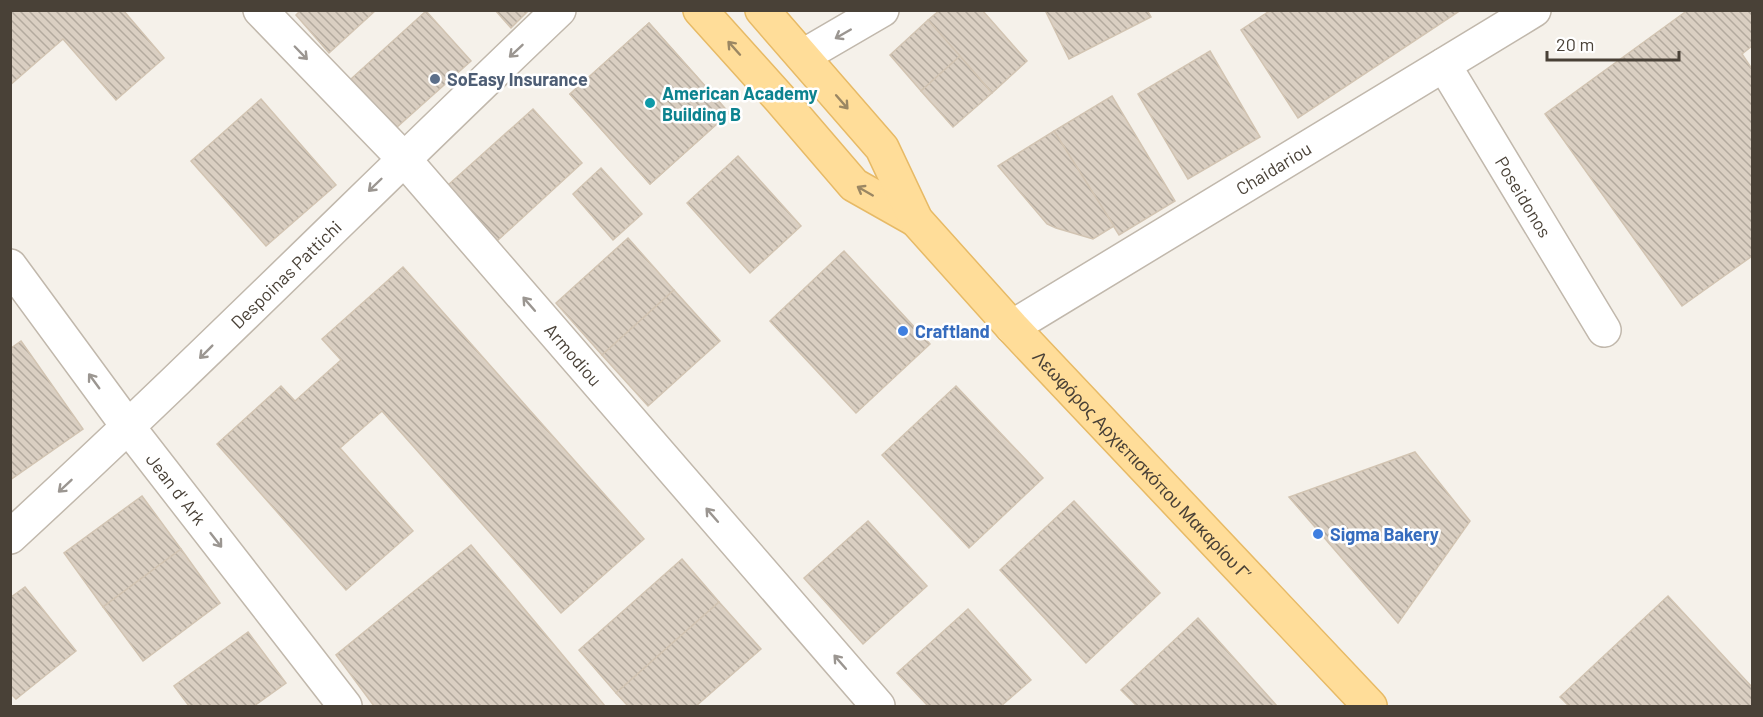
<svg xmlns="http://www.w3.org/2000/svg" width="1763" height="717" viewBox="0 0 1763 717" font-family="Barlow,sans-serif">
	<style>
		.building { fill: url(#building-back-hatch); stroke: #d2c4b2; stroke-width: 1.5 }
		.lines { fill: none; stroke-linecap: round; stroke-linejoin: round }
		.minor-casing { stroke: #c1b8ac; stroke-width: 36 }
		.major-casing { stroke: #e7ba66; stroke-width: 36 }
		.minor { stroke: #fff; stroke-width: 33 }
		.major { stroke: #fd9; stroke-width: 33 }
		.oneway { stroke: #9b9691 }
		.oneway2 { stroke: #9b8763 }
		.service-dot { fill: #5c6f8a; stroke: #fff; stroke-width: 2 }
		.culture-dot { fill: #0f9aa8; stroke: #fff; stroke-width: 2 }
		.shop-dot { fill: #3f7fe0; stroke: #fff; stroke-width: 2 }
		.labels { text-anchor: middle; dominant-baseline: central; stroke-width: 5; stroke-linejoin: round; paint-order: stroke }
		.service-label { font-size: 18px; font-weight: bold; fill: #4e5e75; stroke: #fff; text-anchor: start }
		.culture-label { font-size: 18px; font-weight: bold; fill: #0d838f; stroke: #fff; text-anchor: start }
		.street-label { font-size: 18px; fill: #494137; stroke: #fff }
		.shop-label { font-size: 18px; font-weight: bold; fill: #366cbe; stroke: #fff; text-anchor: start }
	</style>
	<defs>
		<pattern id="building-back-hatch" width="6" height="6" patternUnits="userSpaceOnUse" patternTransform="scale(1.5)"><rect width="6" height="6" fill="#dacfc2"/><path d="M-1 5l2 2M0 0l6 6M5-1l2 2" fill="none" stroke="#b3aa9e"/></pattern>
	</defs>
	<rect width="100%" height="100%" fill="#f5f1ea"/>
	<g class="building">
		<path d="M10,10H123L164,58L116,100L63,39L10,85Z"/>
		<path d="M301,10H376L329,53L296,15Z"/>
		<path d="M495,10H529L511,28Z"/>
		<path d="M940,10H982L1027,61L992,93L928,20Z"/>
		<path d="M1045,10H1147L1151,17L1069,59Z"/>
		<path d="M1271,10H1461L1298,118L1241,30Z"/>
		<path d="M1688,10H1752V46L1742,54L1752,69V256L1682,306L1545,114Z"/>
		<path d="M426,11L471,61L396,128L351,79Z"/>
		<path d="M928,20L960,56L921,91L890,55Z"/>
		<path d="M649,23L729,113L650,184L570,94Z"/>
		<path d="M649,23L729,113L650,184L570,94Z"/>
		<path d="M1210,51L1260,137L1188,179L1138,94Z"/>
		<path d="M960,56L992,93L953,127L921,91Z"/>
		<path d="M1112,96L1175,201L1119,235L1054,131Z"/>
		<path d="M261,99L336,185L266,246L191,161Z"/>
		<path d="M533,109L582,163L497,241L447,186Z"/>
		<path d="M1054,131L1114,226L1093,239L1056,228L1047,224L998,166Z"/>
		<path d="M738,156L801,226L750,273L687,203Z"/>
		<path d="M601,168L642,214L613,240L573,194Z"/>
		<path d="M628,238L674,290L602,355L556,303Z"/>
		<path d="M844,251L930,344L856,413L770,321Z"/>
		<path d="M403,267L644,539L561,613L382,411L340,448L413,531L346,590L217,444L281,386L295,401L341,360L322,339Z"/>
		<path d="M674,290L720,341L648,406L602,355Z"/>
		<path d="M21,341L83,429L10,480V349Z"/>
		<path d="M956,386L1043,478L969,548L882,455Z"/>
		<path d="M1415,452L1470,521L1398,623L1289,497Z"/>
		<path d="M142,496L181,549L103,607L64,553Z"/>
		<path d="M1074,501L1160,593L1086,663L1000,570Z"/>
		<path d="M868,521L927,586L863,644L804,578Z"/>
		<path d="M471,545L605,706H374L336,655Z"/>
		<path d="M181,549L220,603L143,661L103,607Z"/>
		<path d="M682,559L719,602L616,693L579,650Z"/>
		<path d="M25,587L76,651L16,699L10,693V598Z"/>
		<path d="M1668,596L1752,687V706H1569L1560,697Z"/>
		<path d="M719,602L761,649L696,706H628L616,693Z"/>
		<path d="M968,609L1031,680L1001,706H928L897,673Z"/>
		<path d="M1198,618L1277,706H1137L1121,690Z"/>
		<path d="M248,632L286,683L254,706H189L174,686Z"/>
	</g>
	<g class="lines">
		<g class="minor-casing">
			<g id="minor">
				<path id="s1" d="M260,10L403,158L878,706"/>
				<path d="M803,56L882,10"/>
				<path id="s2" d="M1444,65L1604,330"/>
				<path id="s3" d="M10,266L129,428L345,706"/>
				<path id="s4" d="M1012,327L1534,10"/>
				<path id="s5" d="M10,537C197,365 375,185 559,10"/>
			</g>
		</g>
		<g class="major-casing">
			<g id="major">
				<path d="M700,10L781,100L854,185L916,220"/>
				<path id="s6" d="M762,10L882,148L916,220L1012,327L1370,706"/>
			</g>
		</g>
		<use href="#minor" class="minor"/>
		<use href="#major" class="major"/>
	</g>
	<defs><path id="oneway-shaft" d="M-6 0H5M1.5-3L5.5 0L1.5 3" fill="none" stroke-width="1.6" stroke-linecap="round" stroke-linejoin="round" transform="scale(1.5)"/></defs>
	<g class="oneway">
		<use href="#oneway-shaft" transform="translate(843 34) rotate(150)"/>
		<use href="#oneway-shaft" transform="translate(516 51) rotate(137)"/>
		<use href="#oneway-shaft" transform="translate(301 53) rotate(46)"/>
		<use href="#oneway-shaft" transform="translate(375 185) rotate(136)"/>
		<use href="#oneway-shaft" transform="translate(529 304) rotate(-131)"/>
		<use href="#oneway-shaft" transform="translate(206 352) rotate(135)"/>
		<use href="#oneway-shaft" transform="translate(94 381) rotate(-126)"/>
		<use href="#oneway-shaft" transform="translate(65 486) rotate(137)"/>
		<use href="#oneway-shaft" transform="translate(712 515) rotate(-131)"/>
		<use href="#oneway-shaft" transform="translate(216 540) rotate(52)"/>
		<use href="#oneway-shaft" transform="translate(840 662) rotate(-131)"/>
	</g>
	<g class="oneway2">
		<use href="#oneway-shaft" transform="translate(734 48) rotate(-132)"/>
		<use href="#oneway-shaft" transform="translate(842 102) rotate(49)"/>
		<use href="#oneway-shaft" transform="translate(865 191) rotate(-150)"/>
	</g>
	<circle class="service-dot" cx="435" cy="79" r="6"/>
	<circle class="culture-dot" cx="650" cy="103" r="6"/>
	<g class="shop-dot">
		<circle cx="903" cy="331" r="6"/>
		<circle cx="1318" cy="534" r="6"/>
	</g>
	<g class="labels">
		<g class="service-label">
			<text x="447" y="79">SoEasy Insurance</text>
		</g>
		<g class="culture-label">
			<text x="662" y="93">American Academy<tspan x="662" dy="21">Building B</tspan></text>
		</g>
		<g class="street-label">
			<text stroke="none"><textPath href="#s4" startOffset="306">Chaidariou</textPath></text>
			<text stroke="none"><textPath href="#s2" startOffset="154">Poseidonos</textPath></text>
			<text stroke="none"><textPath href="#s5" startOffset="381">Despoinas Pattichi</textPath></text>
			<text stroke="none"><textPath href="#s1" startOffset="466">Armodiou</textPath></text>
			<text stroke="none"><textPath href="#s6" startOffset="596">Λεωφόρος Αρχιεπισκόπου Μακαρίου Γ’</textPath></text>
			<text stroke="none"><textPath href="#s3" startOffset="278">Jean d' Ark</textPath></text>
		</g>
		<g class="shop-label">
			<text x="915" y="331">Craftland</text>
			<text x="1330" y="534">Sigma Bakery</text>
		</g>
	</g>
	<rect width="1763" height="717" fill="none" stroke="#494137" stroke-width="24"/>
	<path d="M1547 51v9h132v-9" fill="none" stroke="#494137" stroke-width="3"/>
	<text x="1556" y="51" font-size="18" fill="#494137" stroke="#ffffff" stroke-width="4.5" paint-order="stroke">20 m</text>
</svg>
